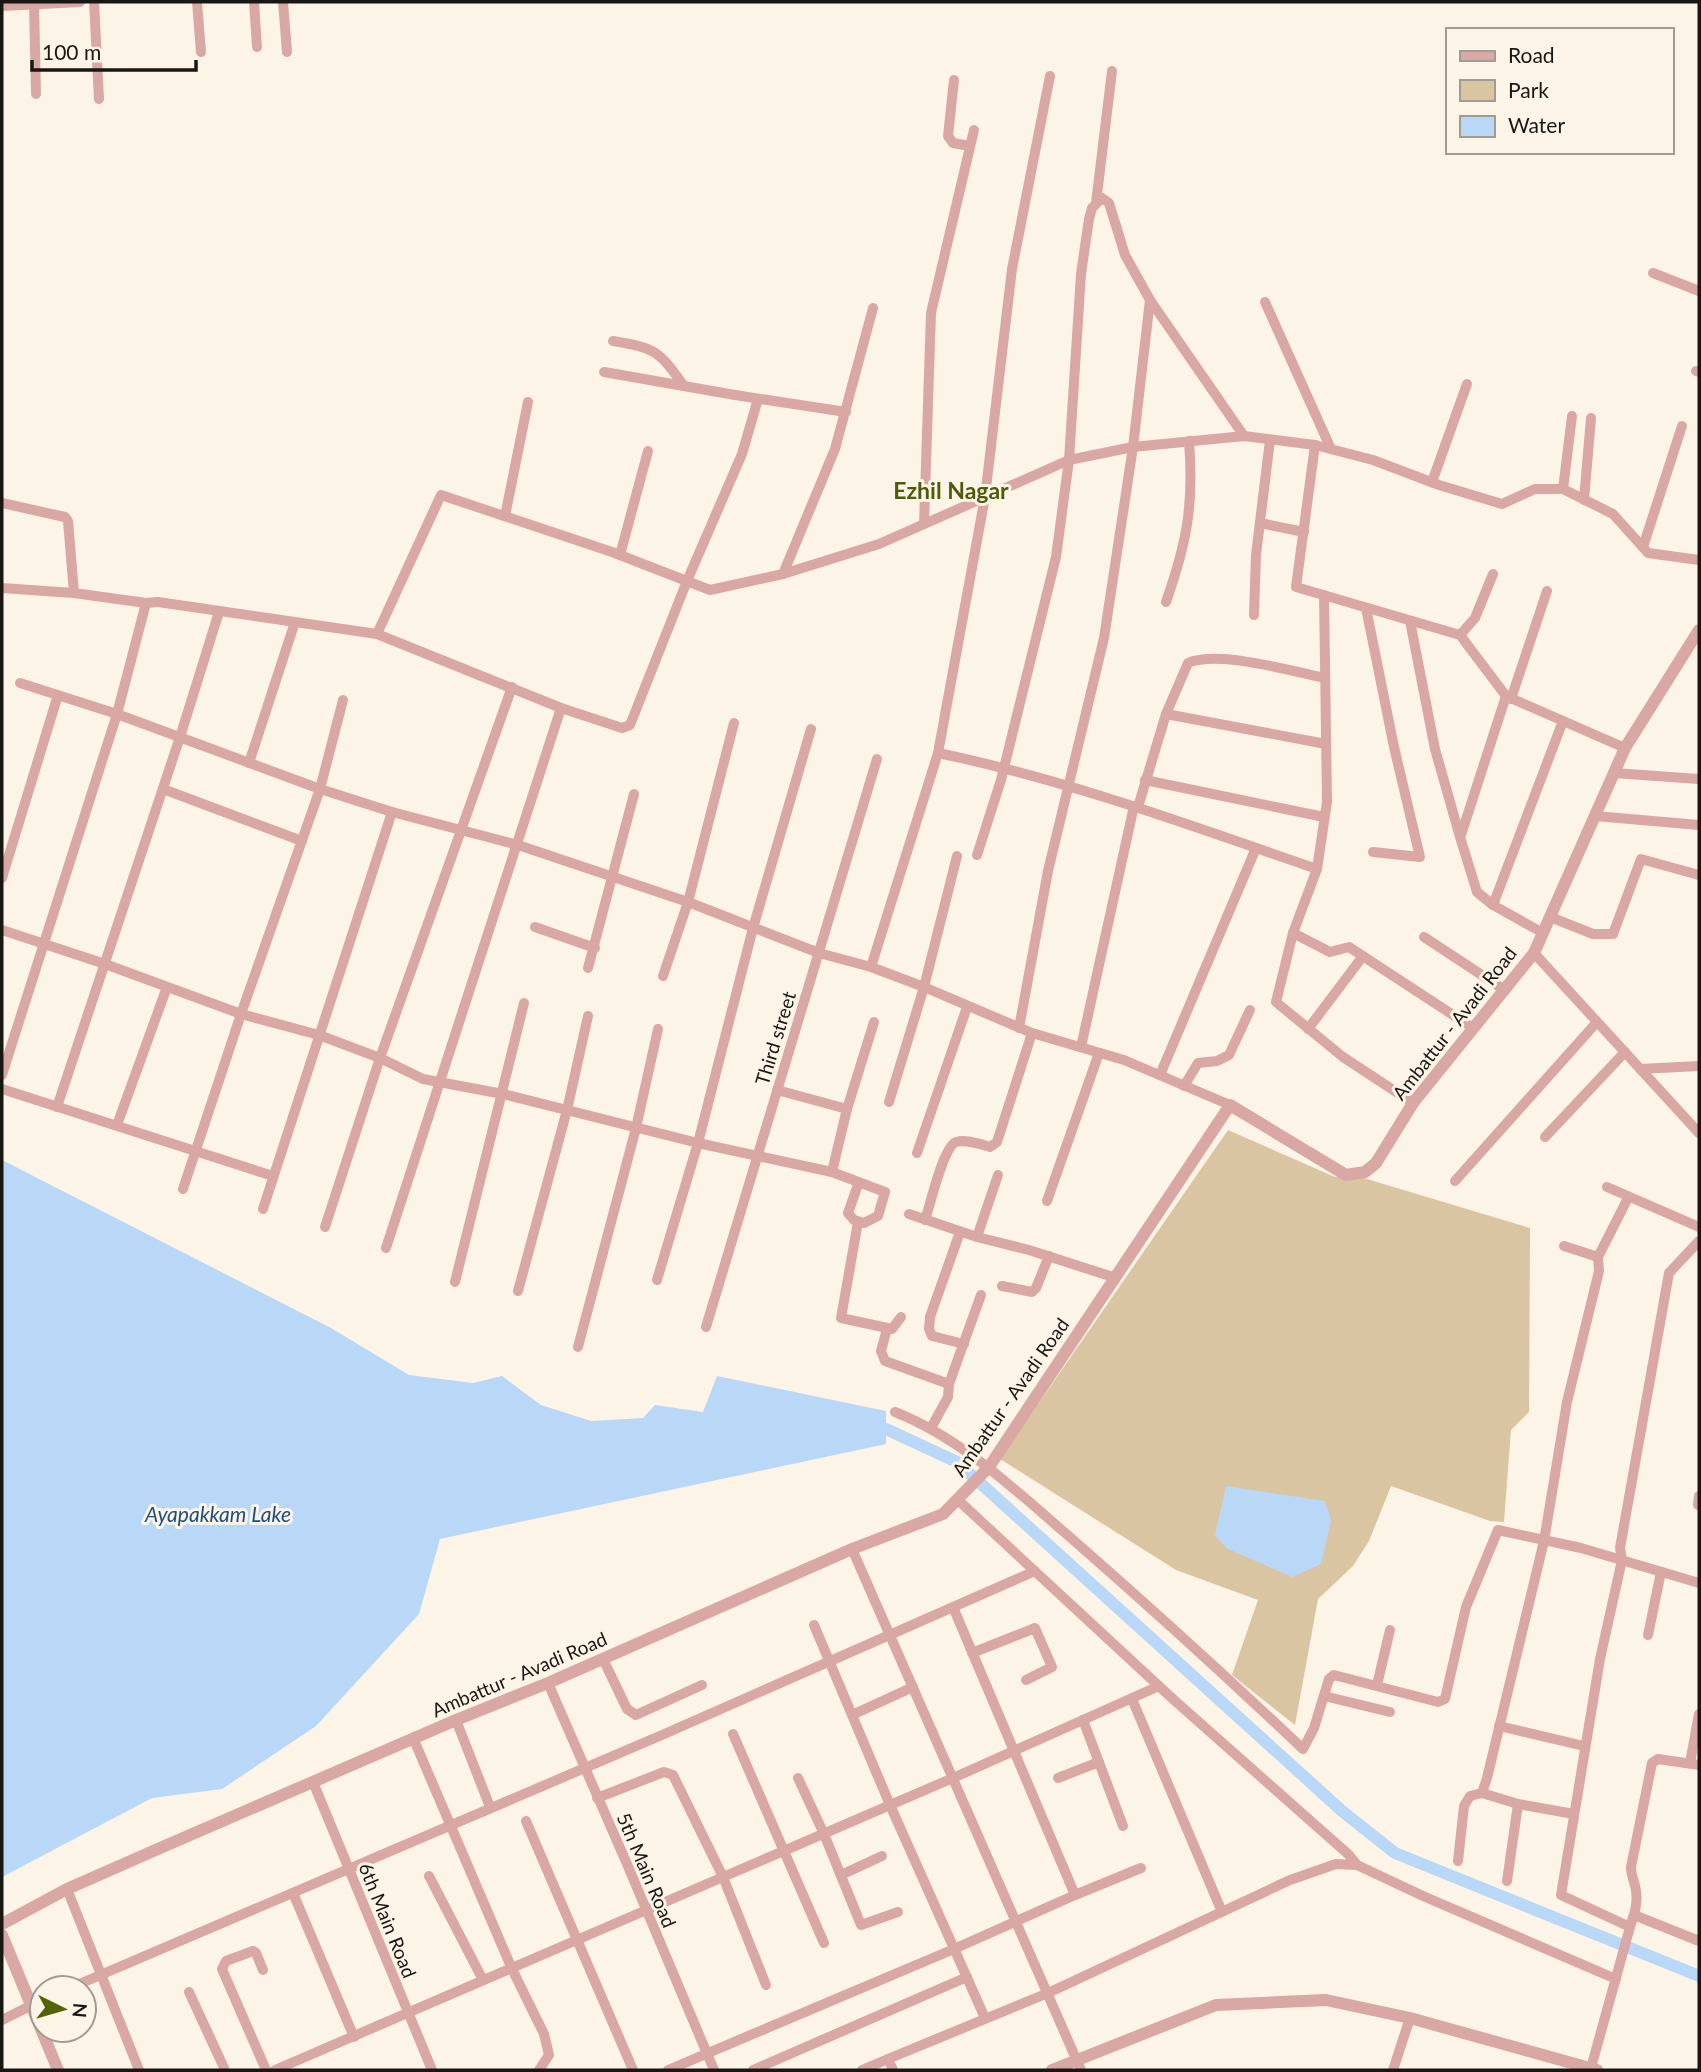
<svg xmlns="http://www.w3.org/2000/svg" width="1701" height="2072" viewBox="0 0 1701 2072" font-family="Lato,sans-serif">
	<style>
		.green { fill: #d9c5a2 }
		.water { fill: #b9d7f7 }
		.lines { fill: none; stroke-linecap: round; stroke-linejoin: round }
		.canal { stroke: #b9d7f7; stroke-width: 12 }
		.minor { stroke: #d9a8a4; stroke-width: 10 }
		.tertiary { stroke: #d9a8a4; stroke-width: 12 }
		.labels { text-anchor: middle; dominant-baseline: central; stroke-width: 6; stroke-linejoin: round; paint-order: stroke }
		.street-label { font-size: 19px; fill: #191712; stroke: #fcf4e7 }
		.water-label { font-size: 21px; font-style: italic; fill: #1c4e80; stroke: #fcf4e7 }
		.quarter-label { font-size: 23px; font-weight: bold; fill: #4e5b0a; stroke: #fcf4e7 }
	</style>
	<rect width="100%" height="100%" fill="#fcf4e7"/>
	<path class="green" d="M1228,1130L1335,1177L1357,1176L1530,1228L1529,1412L1511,1430L1504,1522L1490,1521L1391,1486L1369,1541L1353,1566L1318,1599L1295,1725L1232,1675L1258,1600L1176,1570L1000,1459Z"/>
	<g class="water">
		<path d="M2,1160L331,1328L409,1375L473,1383L502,1376L541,1405L591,1421L643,1418L655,1405L703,1412L717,1376L886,1411V1444L440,1539L419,1614L316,1726L222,1789L152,1798L2,1877Z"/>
		<path d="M1226,1486L1325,1501L1331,1520L1321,1564L1292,1577L1226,1548L1215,1535Z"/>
	</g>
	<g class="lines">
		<path class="canal" d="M886,1429L957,1462L1342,1811L1395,1853L1699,1976"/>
		<g class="minor">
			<path d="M94,2L99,99"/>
			<path d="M197,2L201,52"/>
			<path d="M254,2L257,47"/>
			<path d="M283,2L287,52"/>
			<path d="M34,3L36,94"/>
			<path d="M2,6L80,2"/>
			<path d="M1050,76L1012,269L985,497L938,753C1068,780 1192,826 1317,869"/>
			<path d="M954,80L948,136L953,143L970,146"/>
			<path d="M1096,203L1112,71"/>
			<path d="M1653,273L1699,291"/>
			<path d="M1265,302L1331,449"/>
			<path d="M613,341C656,348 659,351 684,386"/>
			<path d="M1696,371L1699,372"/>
			<path d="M604,372L735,395L846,412"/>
			<path d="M1315,445L1296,587L1460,635L1506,696"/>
			<path d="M1432,482L1467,384"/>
			<path d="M1563,489L1572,416"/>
			<path d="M1584,500L1591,418"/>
			<path d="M2,503L65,517L68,521L74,593L146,603L158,602L377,634L441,495L612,552L710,590L783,574L879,544L1069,460L1133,447L1244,436L1315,445L1373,460L1439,485L1502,504L1535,489H1563L1613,514L1648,553L1699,560"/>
			<path d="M505,516L528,402"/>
			<path d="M1260,523L1304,532"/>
			<path d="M924,524L931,313L974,130"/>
			<path d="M1643,547L1682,426"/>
			<path d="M620,555L648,451"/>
			<path d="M783,574L835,449L873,308"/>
			<path d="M2,588L74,593"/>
			<path d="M1324,595L1327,802L1317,869L1293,933L1276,1002L1343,1057L1413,1103"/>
			<path d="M1166,602C1187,542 1194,505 1189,441"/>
			<path d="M1366,608L1394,747L1420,857L1373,852"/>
			<path d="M1254,615L1256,555L1270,440"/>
			<path d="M1410,621L1435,749L1460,837L1477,892L1493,905"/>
			<path d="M377,634L561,708L622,728L630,725L687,581L742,454L758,399"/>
			<path d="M1460,635L1475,618L1493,574"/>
			<path d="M20,683L117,714L320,789L392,812L518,845L688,902L819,953L871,967L924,987L1032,1033L1124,1060L1230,1105"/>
			<path d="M1511,699L1547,591"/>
			<path d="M1166,714L1326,744"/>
			<path d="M249,763L295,622"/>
			<path d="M1614,773L1699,779"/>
			<path d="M1145,780L1324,817"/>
			<path d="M163,789L302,841"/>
			<path d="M1138,807L1166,714L1188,663C1218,650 1292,671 1325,678"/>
			<path d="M1595,816L1699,825"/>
			<path d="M1461,835L1506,696L1625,748"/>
			<path d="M977,855L1001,780L1056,557L1069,460L1081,274L1089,219L1092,208L1102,198L1109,203L1125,255L1150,300L1244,436"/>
			<path d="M2,878L58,695"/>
			<path d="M1550,917L1593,934H1613L1641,859L1699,875"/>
			<path d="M535,927L595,948"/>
			<path d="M2,930L105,964L241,1014L319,1035L380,1058L423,1079L503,1094L698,1143L832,1172L885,1192L878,1216L864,1223L854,1220L848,1213L859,1182"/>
			<path d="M1293,933L1330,952L1349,947L1473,1028"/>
			<path d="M1543,933L1493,905L1563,721"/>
			<path d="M1424,937L1503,989"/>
			<path d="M1534,953L1699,1133"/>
			<path d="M871,967L938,753"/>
			<path d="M588,968L634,794"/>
			<path d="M663,976L688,902L734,723"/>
			<path d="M1019,1028L1048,871L1104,638L1133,447L1150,300"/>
			<path d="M1308,1029L1363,956"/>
			<path d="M1081,1047L1134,806"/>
			<path d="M1640,1069L1699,1066"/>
			<path d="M2,1075L117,714L146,603"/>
			<path d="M1160,1075L1256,848"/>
			<path d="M1184,1086L1198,1063L1217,1061L1229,1055L1250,1010"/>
			<path d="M2,1089L273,1176"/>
			<path d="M777,1090L847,1109L832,1172"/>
			<path d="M889,1102L924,987L957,856"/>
			<path d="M57,1107L180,737L219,612"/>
			<path d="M847,1109L874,1022"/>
			<path d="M117,1125L167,987"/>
			<path d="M1545,1137L1625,1052"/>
			<path d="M917,1153L967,1007"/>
			<path d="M1455,1181L1597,1022"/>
			<path d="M1607,1187L1699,1227"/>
			<path d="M183,1189L241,1014L320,789L343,700"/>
			<path d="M1047,1201L1099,1053"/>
			<path d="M263,1209L392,812"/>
			<path d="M909,1214L977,1237L1029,1250L1116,1278"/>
			<path d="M925,1220C930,1206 943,1147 956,1142C966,1139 980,1144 990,1147L997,1142L1032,1033"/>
			<path d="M858,1222L841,1318L892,1329L901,1317"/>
			<path d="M325,1227L380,1058L512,687"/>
			<path d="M960,1232L930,1317L929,1329L932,1336L964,1344"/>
			<path d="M977,1237L998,1175"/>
			<path d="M1564,1246L1598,1257"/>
			<path d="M386,1248L561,708"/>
			<path d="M657,1280L698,1143L753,928L811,729"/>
			<path d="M455,1282L524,1003"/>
			<path d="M1002,1286L1032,1292L1036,1288L1049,1256"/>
			<path d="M518,1291L567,1110L588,1016"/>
			<path d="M706,1327L877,759"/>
			<path d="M887,1329L881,1351L885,1361L949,1384"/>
			<path d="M578,1347L636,1128L658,1029"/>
			<path d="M895,1412C963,1439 1016,1491 1071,1538C1150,1607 1227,1677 1303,1749L1314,1728L1329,1679L1334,1675L1438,1702L1445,1699L1466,1607L1498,1530L1581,1548L1699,1583"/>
			<path d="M931,1428L948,1397L949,1384L981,1295"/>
			<path d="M958,1500L1174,1700L1348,1854L1357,1865"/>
			<path d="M1698,1505L1699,1496"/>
			<path d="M852,1549L1081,2070"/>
			<path d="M953,1607L1075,1895"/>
			<path d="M814,1625L890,1805L985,2018"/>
			<path d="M1648,1635L1661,1572"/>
			<path d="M972,1653L1035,1628L1052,1667L1026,1680"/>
			<path d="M603,1659L627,1709L636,1715L702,1685"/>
			<path d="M548,1683L627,1864L714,2070"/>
			<path d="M1377,1685L1390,1630"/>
			<path d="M1324,1696L1390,1712"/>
			<path d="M1132,1699L1222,1912"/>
			<path d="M852,1715L913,1687"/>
			<path d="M456,1720L490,1807"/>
			<path d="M1083,1720L1123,1826"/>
			<path d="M1499,1726L1584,1746"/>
			<path d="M733,1734L824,1943"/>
			<path d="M414,1740L512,1969L544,2034L549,2055L539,2070"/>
			<path d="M1690,1763L1699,1714"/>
			<path d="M798,1778L824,1834L861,1925L898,1912"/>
			<path d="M1058,1778L1099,1762"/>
			<path d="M313,1782L432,2070"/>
			<path d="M1482,1793L1518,1804L1507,1881"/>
			<path d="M597,1798L664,1772L673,1775L723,1877L766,1985"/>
			<path d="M1518,1804L1574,1814"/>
			<path d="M526,1821L633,2070"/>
			<path d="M1458,1861L1464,1806L1470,1796L1482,1793L1487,1778L1544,1541L1567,1402L1599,1271L1598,1257L1628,1198"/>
			<path d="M841,1875L882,1856"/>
			<path d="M429,1876L483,1980"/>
			<path d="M67,1889L139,2070"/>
			<path d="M293,1893L354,2037"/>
			<path d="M1634,1915L1699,1941"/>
			<path d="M1630,1927C1634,1915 1638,1904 1636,1891C1635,1882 1631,1877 1631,1867L1652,1763L1658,1759L1699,1765"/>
			<path d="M263,1970L256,1953L253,1951L226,1961L222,1969L266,2070"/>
			<path d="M70,1988L662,1735L1035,1571"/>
			<path d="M189,1992L225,2070"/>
			<path d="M2,2020L42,2000"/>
			<path d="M1591,2068L1630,1927L1561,1895L1600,1659L1622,1560L1620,1548L1669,1273L1699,1241"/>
			<path d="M275,2070L953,1778L1159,1686"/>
			<path d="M668,2070L954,1949L1075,1895L1141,1868"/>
			<path d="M753,2070L967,1977"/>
			<path d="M862,2070L888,2059"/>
			<path d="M893,2070L888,2059L1048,1993L1290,1880L1336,1864L1357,1865L1423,1896L1616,1979"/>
			<path d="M1393,2070L1410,2018"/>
		</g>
		<g class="tertiary">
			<path d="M2,1924L67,1889L167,1845L456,1720L548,1683L852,1549L943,1514L989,1467L1230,1105L1346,1175L1365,1172L1376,1163L1413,1103L1534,953L1625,748L1699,630"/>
			<path d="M2,1935L58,2070"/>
			<path d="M1052,2070L1216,2005L1326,2000L1410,2018L1597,2070"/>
		</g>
	</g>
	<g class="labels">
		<g class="street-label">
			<text transform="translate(1454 1023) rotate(-52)">Ambattur - Avadi Road</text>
			<text transform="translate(775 1038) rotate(-73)">Third street</text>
			<text transform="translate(1010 1397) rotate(-55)">Ambattur - Avadi Road</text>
			<text transform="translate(519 1674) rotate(-23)">Ambattur - Avadi Road</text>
			<text transform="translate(647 1870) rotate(67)">5th Main Road</text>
			<text transform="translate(388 1920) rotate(68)">6th Main Road</text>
		</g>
		<g class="water-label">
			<text x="218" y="1513">Ayapakkam Lake</text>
		</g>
		<g class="quarter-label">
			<text x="951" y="490">Ezhil Nagar</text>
		</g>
	</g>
	<rect width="1701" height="2072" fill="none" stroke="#191712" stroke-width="7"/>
	<rect x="1446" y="28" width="228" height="126" fill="#fcf4e7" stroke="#a19c92" stroke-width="2"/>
	<rect x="1460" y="51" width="35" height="10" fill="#d9a8a4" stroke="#a19c92" stroke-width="2"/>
	<text x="1508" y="63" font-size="21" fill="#191712">Road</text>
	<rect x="1460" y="80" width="35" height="21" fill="#d9c5a2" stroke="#a19c92" stroke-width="2"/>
	<text x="1508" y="98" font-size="21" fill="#191712">Park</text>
	<rect x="1460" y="116" width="35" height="21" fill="#b9d7f7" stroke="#a19c92" stroke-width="2"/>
	<text x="1508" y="133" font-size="21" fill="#191712">Water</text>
	<g transform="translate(63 2009) rotate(95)"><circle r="33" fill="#fcf4e7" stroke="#a19c92" stroke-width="2"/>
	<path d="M0-5L12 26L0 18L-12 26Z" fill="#546306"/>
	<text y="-10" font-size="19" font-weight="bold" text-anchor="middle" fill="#191712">N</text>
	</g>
	<path d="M32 60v10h164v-10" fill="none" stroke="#191712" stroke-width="3.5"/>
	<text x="42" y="60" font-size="21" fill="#191712" stroke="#fcf4e7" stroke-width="5" paint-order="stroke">100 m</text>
</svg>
